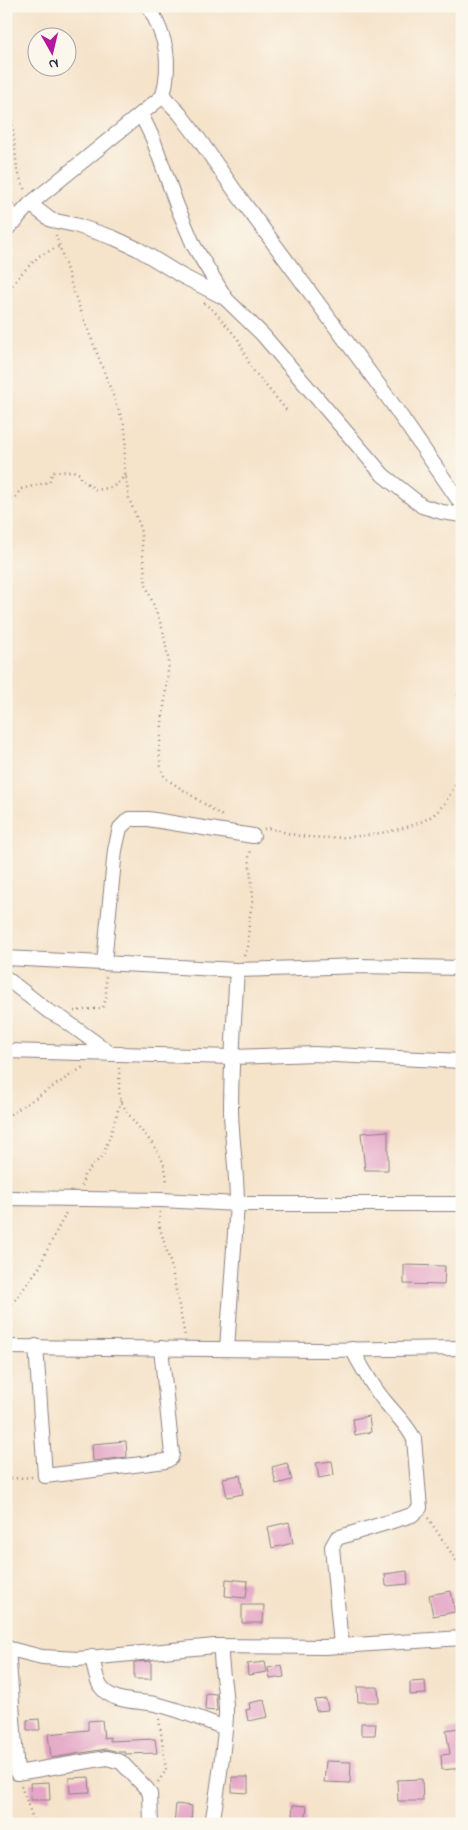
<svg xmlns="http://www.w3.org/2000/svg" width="468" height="1830" viewBox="0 0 468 1830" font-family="'Indie Flower',sans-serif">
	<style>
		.building { fill: #e4a5c6 }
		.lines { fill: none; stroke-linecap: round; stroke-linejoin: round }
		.street-casing { stroke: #8c8282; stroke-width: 16 }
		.path { stroke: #8c8282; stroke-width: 2.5; stroke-dasharray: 1 4; stroke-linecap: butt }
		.street { stroke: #fff; stroke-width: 14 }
	</style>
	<rect width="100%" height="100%" fill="#fbf7ec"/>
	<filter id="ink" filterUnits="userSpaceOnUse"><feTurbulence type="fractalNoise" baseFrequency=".02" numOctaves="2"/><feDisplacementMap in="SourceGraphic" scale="10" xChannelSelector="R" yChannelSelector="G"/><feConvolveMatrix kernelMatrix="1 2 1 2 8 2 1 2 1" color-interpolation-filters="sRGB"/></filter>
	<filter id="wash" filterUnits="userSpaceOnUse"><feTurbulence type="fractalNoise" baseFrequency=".0096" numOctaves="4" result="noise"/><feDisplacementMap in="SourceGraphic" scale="20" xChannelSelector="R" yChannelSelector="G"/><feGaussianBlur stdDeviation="1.12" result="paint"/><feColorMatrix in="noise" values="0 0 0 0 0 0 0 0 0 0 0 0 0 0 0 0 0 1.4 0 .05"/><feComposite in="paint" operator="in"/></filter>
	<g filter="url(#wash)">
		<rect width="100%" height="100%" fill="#f5e3ca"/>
		<g id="blocks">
			<g class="building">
				<path d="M388,1131V1170H365L361,1133Z"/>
				<path d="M404,1265L445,1266L444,1285L404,1284Z"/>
				<path d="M369,1416L371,1432L355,1435L353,1419Z"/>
				<path d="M126,1441L127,1457L93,1461L92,1444Z"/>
				<path d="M332,1461L334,1475L319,1478L316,1463Z"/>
				<path d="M287,1463L292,1480L276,1484L272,1467Z"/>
				<path d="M240,1475L243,1494L227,1497L223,1478Z"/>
				<path d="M289,1522L293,1543L272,1548L268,1527Z"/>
				<path d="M407,1571L408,1584L386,1586L385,1574Z"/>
				<path d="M226,1579L248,1581L246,1598L225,1596Z"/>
				<path d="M451,1591L455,1612L433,1616L429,1595Z"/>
				<path d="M242,1605H264L263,1623H242Z"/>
				<path d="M151,1661V1679H134V1662Z"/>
				<path d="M265,1662L267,1672L248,1675L247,1664Z"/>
				<path d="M282,1665L284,1677L270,1679L268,1668Z"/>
				<path d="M425,1681L426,1694L410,1695V1682Z"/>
				<path d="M357,1687H378L379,1702H358Z"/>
				<path d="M206,1693L216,1694L217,1711L205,1710Z"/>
				<path d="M326,1699L328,1710L316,1711L315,1700Z"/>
				<path d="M264,1700L268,1717L248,1721L246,1710L250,1709L249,1703Z"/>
				<path d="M39,1719L40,1730H27V1720Z"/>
				<path d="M102,1720L104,1738L110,1737V1741L155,1739L157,1753L125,1754V1752H119L106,1749L51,1758L48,1734L88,1730V1721Z"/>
				<path d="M361,1723H376L375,1735H361Z"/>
				<path d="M458,1728L462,1752V1768L442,1770L441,1755L450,1754L446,1730Z"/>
				<path d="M326,1761L351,1762L350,1783L324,1782Z"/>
				<path d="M89,1777L90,1792L70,1793L69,1778Z"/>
				<path d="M232,1777H248V1793L232,1792Z"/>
				<path d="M422,1779L423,1801H398L397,1780Z"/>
				<path d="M49,1782L50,1800H31L30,1783Z"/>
				<path d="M176,1804L192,1806L191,1824H174Z"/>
				<path d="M293,1805L307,1806L305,1824H291Z"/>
			</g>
		</g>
	</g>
	<g filter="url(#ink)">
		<use href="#blocks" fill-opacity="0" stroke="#8c8282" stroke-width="1"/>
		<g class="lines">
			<g class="street-casing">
				<g id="street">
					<path d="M163,96L180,114L201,142L235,191L389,399L462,505"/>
					<path d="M141,114L153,139L177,206L194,246L226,299L262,334L383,475L422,506L442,512L462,515"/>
					<path d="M30,204L51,220L75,225L114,238L138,249L182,276L225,298"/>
					<path d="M6,207L16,221"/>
					<path d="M6,230L30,204L163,96C172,59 166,39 149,6"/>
					<path d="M6,958L237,970L359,966L462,968"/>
					<path d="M104,963L115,850L120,828L129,819H148L253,836"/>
					<path d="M6,978L48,1011L63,1019L111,1054"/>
					<path d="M6,1051L232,1057L314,1054L462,1061"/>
					<path d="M6,1198L162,1200L237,1204C237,1174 232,1143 231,1112C231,1065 234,1018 237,970"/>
					<path d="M36,1346L45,1476L166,1461L171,1458L172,1454L161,1348"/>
					<path d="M6,1347L319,1350L462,1348"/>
					<path d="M227,1349L237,1204H462"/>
					<path d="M341,1645L332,1547L337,1538L412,1515L420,1508L414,1439C406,1423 393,1412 383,1399C370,1383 361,1366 352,1349"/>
					<path d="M6,1648L42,1657L78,1659L215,1646L325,1647L462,1638"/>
					<path d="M8,1648L17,1773L107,1758L121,1762L147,1789L150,1794L151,1824"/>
					<path d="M92,1657C95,1666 95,1680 101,1687C113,1704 141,1700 159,1705C181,1710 203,1720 225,1728"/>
					<path d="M212,1824C218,1788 224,1752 226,1716C227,1692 220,1669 221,1646"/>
				</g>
			</g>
			<g class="path">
				<path d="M6,52L9,6"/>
				<path d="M6,60L17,169L25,191"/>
				<path d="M56,235L74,293L124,424L126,436L124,464L129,499L140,526L146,585L163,630L169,663L159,751L161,768L165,778L224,817"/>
				<path d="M6,293L21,274L39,256L60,246"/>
				<path d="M204,303L214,311L238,339L252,369L288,412"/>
				<path d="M6,498H15L21,489L49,482L53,472L73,471L80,474V478L96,490L113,487L126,475"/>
				<path d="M462,675L458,695L462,740"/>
				<path d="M264,829L268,828C281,831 295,836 309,837C339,840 415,834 438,811C448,800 455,785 462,772"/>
				<path d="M244,956L248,947L249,920L253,899L249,856L251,848"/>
				<path d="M74,1011L103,1008L106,998V976"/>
				<path d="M119,1068C120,1078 117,1094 122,1103C136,1132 171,1151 166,1187"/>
				<path d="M6,1117L85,1066"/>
				<path d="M82,1186L84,1175L103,1155L111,1133L121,1100"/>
				<path d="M160,1212L159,1225L171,1265L185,1336"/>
				<path d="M6,1312L41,1265L44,1256L67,1211"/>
				<path d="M6,1479L32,1477"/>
				<path d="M428,1518L462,1569"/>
				<path d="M158,1782L166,1770L159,1718"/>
				<path d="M21,1786L35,1824"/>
			</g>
			<use href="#street" class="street"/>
		</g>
	</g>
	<rect width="468" height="1830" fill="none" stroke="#fbf7ec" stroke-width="25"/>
	<g transform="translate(52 52) rotate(172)"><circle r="24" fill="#fbf7ec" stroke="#a4a2a5"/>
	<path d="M0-4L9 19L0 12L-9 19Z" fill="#b5179e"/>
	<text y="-8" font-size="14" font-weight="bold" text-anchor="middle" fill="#22223b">N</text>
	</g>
</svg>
